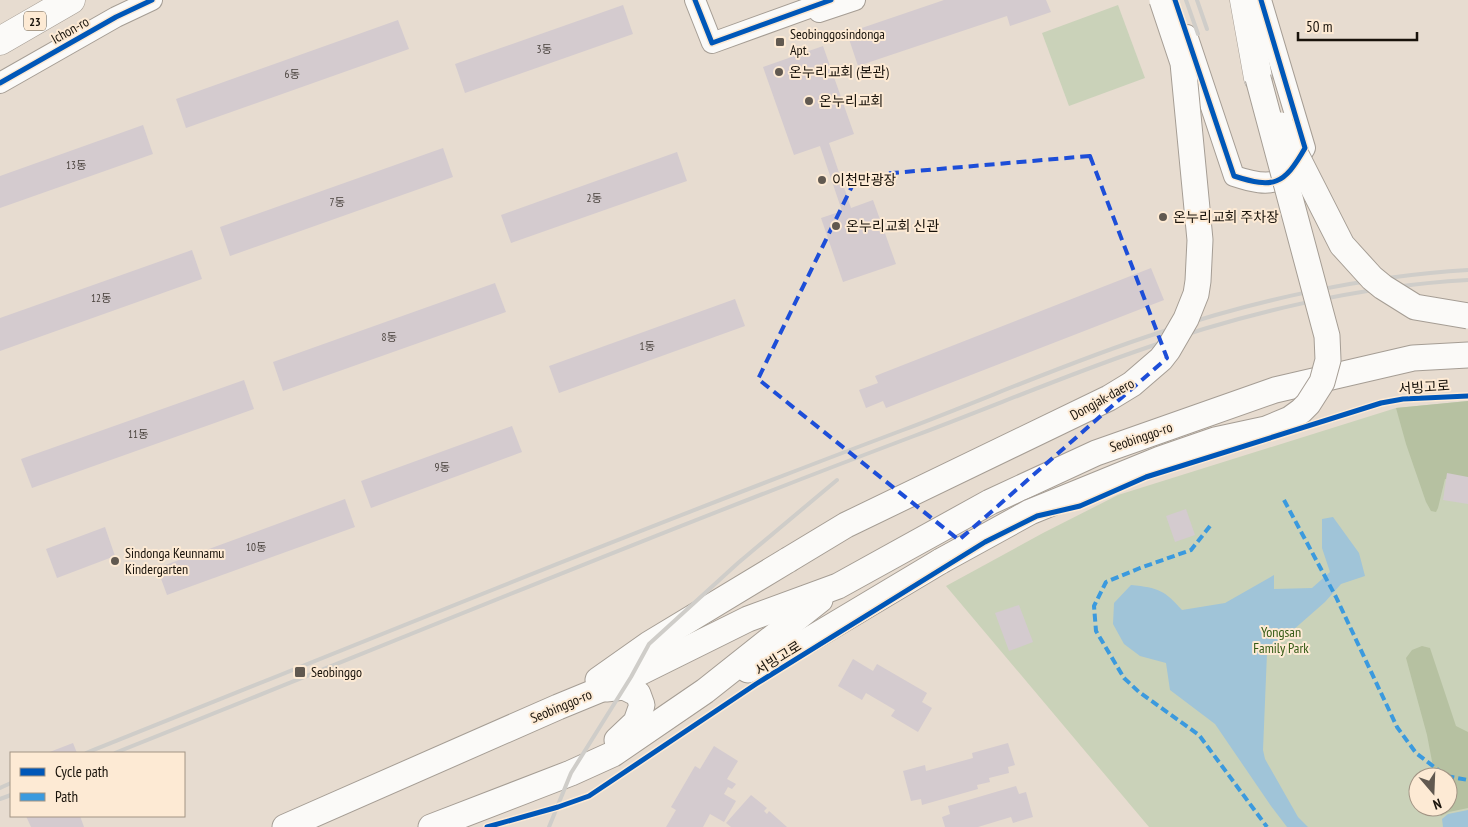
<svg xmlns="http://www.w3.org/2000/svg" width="1468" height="827" viewBox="0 0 1468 827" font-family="'PT Sans Narrow','Noto Sans KR',sans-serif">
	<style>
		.green { fill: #cad2b9; fill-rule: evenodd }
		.forest { fill: #b6c1a1 }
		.water { fill: #a0c4d8 }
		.building { fill: #d4cbcf }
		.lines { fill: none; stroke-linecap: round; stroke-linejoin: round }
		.minor-casing { stroke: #a59d94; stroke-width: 22 }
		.major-casing { stroke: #a59d94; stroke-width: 27 }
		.highway-casing { stroke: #a59d94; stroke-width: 29 }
		.minor { stroke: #fbfaf8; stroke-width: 20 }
		.major { stroke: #fbfaf8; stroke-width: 25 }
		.highway { stroke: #fbfaf8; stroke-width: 28 }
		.rail { stroke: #cfcdc9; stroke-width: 4 }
		.major-bridge-casing { stroke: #a59d94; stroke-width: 27; stroke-linecap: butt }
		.major-bridge { stroke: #fbfaf8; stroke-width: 25 }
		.quiet { stroke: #3b9ade; stroke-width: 4; stroke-dasharray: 8 4; stroke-linecap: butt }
		.cycleway-casing { stroke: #fdead4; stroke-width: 8 }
		.cycleway { stroke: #0057b8; stroke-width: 5 }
		.marked { fill: none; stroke: #1d4ed8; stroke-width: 4; stroke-dasharray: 10 6; stroke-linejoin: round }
		.poi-dot { fill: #615950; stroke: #fdead4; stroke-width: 2 }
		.labels { text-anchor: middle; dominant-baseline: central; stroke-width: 4; stroke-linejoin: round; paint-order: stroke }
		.number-label { font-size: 11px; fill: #48413c }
		.shield { fill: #fdead4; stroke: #5d5447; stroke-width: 1 }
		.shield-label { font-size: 12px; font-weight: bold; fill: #19130b }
		.street-label { font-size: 14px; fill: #19130b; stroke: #fdead4 }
		.poi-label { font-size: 14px; fill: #19130b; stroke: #fdead4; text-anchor: start }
		.park-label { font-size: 14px; fill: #335913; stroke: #fdead4 }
	</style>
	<rect width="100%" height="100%" fill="#e7dcd0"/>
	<g class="green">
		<path d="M1118,5L1145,78L1069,106L1042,33Z"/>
		<path d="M1468,401V827H1149L946,586L1043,533L1118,495L1396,408ZM1418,777H1448V807H1418Z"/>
	</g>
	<g class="forest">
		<path d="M1468,401V482L1445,479L1438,508L1436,512L1431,511L1426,502L1406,444L1396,408Z"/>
		<path d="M1422,646L1430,648L1456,726L1468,732V808L1449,812L1441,816L1435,807H1448V777H1435L1427,735L1406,658L1412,650Z"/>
	</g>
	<g class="water">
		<path d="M1333,517L1359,553L1365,576L1341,584L1325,602L1267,653L1263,750L1265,759L1298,817L1308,827H1287L1271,806L1215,724L1170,690L1166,663L1140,656L1124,644L1113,624L1114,603L1131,585C1159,588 1164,590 1182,610L1225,603L1274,575V589L1312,588L1330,572L1322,548V519Z"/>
		<path d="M1468,810V827H1443L1442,819L1448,814Z"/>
	</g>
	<g class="building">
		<path d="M944,0H1046L1051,12L1010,26L1007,16L858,66L847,33Z"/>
		<path d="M623,5L633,34L465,93L455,64Z"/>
		<path d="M398,20L409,49L186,128L176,99Z"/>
		<path d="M823,46L854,134L829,143L851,208L873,200L896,264L843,282L821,218L842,211L820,146L794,155L763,67Z"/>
		<path d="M143,125L153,154L0,208V176Z"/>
		<path d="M443,148L453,177L230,256L220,227Z"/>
		<path d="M677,152L687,181L511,243L501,215Z"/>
		<path d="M192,250L202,279L0,351V318Z"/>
		<path d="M1151,268L1164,300L886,408L883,401L866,408L859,390L878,383L875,376Z"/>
		<path d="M495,283L506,312L283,391L273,362Z"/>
		<path d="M735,299L745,326L559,393L549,366Z"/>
		<path d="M244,380L254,409L32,488L21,459Z"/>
		<path d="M512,426L522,452L371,508L361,481Z"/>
		<path d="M1447,473L1468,477V504L1443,500Z"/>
		<path d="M345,499L355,527L167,595L157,568Z"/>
		<path d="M1186,509L1195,535L1175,542L1166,516Z"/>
		<path d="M105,527L115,556L57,578L46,549Z"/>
		<path d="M1019,605L1033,642L1009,651L995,613Z"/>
		<path d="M853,659L873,671L877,664L927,693L922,702L932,708L918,732L891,716L895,710L866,693L862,700L838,686Z"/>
		<path d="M73,743L77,753H47Z"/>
		<path d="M1008,743L1015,765L1008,767L1009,773L989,778L990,782L977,785L978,789L922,805L921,799L911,801L903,771L925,765L926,771L973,758L972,753Z"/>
		<path d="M714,746L738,761L727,779L736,784L732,789L728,787L724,794L736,801L724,822L710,814L703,827H666L676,810L671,807L695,766L700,769Z"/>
		<path d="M1016,786L1019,794L1026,792L1033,817L1013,823L1011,817L978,827H945L942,817L950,814L948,806Z"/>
		<path d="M751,795L767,808L764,811L767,814L769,811L787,827H731L726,823Z"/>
		<path d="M26,816H80L84,827H31Z"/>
	</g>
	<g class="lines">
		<g class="minor-casing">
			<g id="minor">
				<path d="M695,0L712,43L831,0"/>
				<path d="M819,12L855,0"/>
				<path d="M1187,35L1234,176C1274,189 1284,185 1305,148L1261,0"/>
				<path d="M0,83L116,17L152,0"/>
			</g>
		</g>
		<g class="major-casing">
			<g id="major">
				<path d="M748,670L807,641L941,561"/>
				<path d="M598,680L649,644L788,560"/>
				<path d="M606,689L624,687L638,694L642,705L636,722L617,740"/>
				<path d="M285,827L558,707L631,677L748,619L838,586L990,502L1096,453L1275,390L1413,358L1468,355"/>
				<path d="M431,827L571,773L613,754L705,691L820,600"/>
			</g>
		</g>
		<g class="highway-casing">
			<g id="highway">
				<path d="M1244,0L1258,78"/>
				<path d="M0,41L71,0"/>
			</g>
		</g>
		<use href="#minor" class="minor"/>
		<use href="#major" class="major"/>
		<use href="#highway" class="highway"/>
		<g class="rail">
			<path d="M1186,0L1198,34"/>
			<path d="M1197,0L1207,29"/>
			<path d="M86,753C358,644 629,533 903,430C988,398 1071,361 1158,333C1255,300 1366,276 1468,270"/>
			<path d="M115,753C381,647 646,537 914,436C989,408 1062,377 1137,351C1240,314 1358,286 1468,280"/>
			<path d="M0,788L11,783"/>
			<path d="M0,799L11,795"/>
			<path d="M549,827L571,773L631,677L649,644L738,563L837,480"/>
		</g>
		<g class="major-bridge-casing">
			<g id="major-bridge">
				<path d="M1281,125L1342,245L1372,278L1383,287L1415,307L1468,316"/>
				<path d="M788,560L846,525L1109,398L1132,384L1161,359L1168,350L1186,319L1196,294L1198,281L1200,240L1183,63L1162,0"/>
				<path d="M941,561L1030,512L1160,459L1215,440L1266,429L1290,419L1301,411L1308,404L1322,382L1328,360L1327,336L1258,78"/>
			</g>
		</g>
		<use href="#major-bridge" class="major-bridge"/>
		<g class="quiet">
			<path d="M1284,500L1336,597L1397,727L1416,753L1446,776L1468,780"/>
			<path d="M1210,526L1191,550L1140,568L1106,582L1094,606L1096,631L1124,678L1139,692L1199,735L1267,827"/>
		</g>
		<g class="cycleway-casing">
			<g id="cycleway">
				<path d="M695,0L712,43L831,0"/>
				<path d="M1175,0L1234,176C1274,189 1284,185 1305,148L1261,0"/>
				<path d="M0,83L116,17L152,0"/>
				<path d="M487,827L558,807L589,796L756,684L985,542L1037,516L1080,506L1146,477L1381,403L1403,399L1468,396"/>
			</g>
		</g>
		<use href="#cycleway" class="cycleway"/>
	</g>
	<path class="marked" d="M1090,156L1167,358L959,540L758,379L857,176Z"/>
	<g class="poi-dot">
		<rect x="775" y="37" width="10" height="10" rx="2.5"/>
		<circle cx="779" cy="72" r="5"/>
		<circle cx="809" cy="101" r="5"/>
		<circle cx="822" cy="180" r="5"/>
		<circle cx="1163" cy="217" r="5"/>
		<circle cx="836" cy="226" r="5"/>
		<circle cx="115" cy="561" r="5"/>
		<rect x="294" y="666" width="12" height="12" rx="2.5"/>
	</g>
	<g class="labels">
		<g class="number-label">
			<text x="544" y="49">3동</text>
			<text x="292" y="74">6동</text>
			<text x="76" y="165">13동</text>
			<text x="594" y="198">2동</text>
			<text x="337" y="202">7동</text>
			<text x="101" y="298">12동</text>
			<text x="389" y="337">8동</text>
			<text x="647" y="346">1동</text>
			<text x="138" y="434">11동</text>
			<text x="442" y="467">9동</text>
			<text x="256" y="547">10동</text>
		</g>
		<rect class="shield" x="24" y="11.5" width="22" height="19" rx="4"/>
		<g class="shield-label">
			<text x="35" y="21">23</text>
		</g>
		<g class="street-label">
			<text transform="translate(70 30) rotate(-29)">Ichon-ro</text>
			<text transform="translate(1424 387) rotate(-4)">서빙고로</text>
			<text transform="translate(1102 399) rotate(-29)">Dongjak-daero</text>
			<text transform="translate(1141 437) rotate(-19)">Seobinggo-ro</text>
			<text transform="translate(778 658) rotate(-32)">서빙고로</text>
			<text transform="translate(561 706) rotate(-23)">Seobinggo-ro</text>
		</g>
		<g class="poi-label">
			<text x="790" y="34">Seobinggosindonga<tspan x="790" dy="16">Apt.</tspan></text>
			<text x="789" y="72">온누리교회 (본관)</text>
			<text x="819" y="101">온누리교회</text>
			<text x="832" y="180">이천만광장</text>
			<text x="1173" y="217">온누리교회 주차장</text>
			<text x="846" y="226">온누리교회 신관</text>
			<text x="125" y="553">Sindonga Keunnamu<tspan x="125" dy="16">Kindergarten</tspan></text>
			<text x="311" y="672">Seobinggo</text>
		</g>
		<g class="park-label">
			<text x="1281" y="632">Yongsan<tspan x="1281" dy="16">Family Park</tspan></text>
		</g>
	</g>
	<rect x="10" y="752" width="175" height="65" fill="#fdead4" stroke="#a29484"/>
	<rect x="20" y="768" width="25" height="8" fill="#0057b8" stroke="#a29484"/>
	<text x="55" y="777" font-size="15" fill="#19130b">Cycle path</text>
	<rect x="20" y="793" width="25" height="8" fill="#3b9ade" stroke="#a29484"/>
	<text x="55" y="802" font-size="15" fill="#19130b">Path</text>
	<g transform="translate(1433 792) rotate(161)"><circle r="24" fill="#fdead4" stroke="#a29484"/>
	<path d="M0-4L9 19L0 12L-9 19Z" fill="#615950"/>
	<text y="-8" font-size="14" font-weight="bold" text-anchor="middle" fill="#19130b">N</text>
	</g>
	<path d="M1298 32v8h119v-8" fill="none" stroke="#19130b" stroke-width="2.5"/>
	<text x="1306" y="32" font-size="15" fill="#19130b" stroke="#fdead4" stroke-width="4" paint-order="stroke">50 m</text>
</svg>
